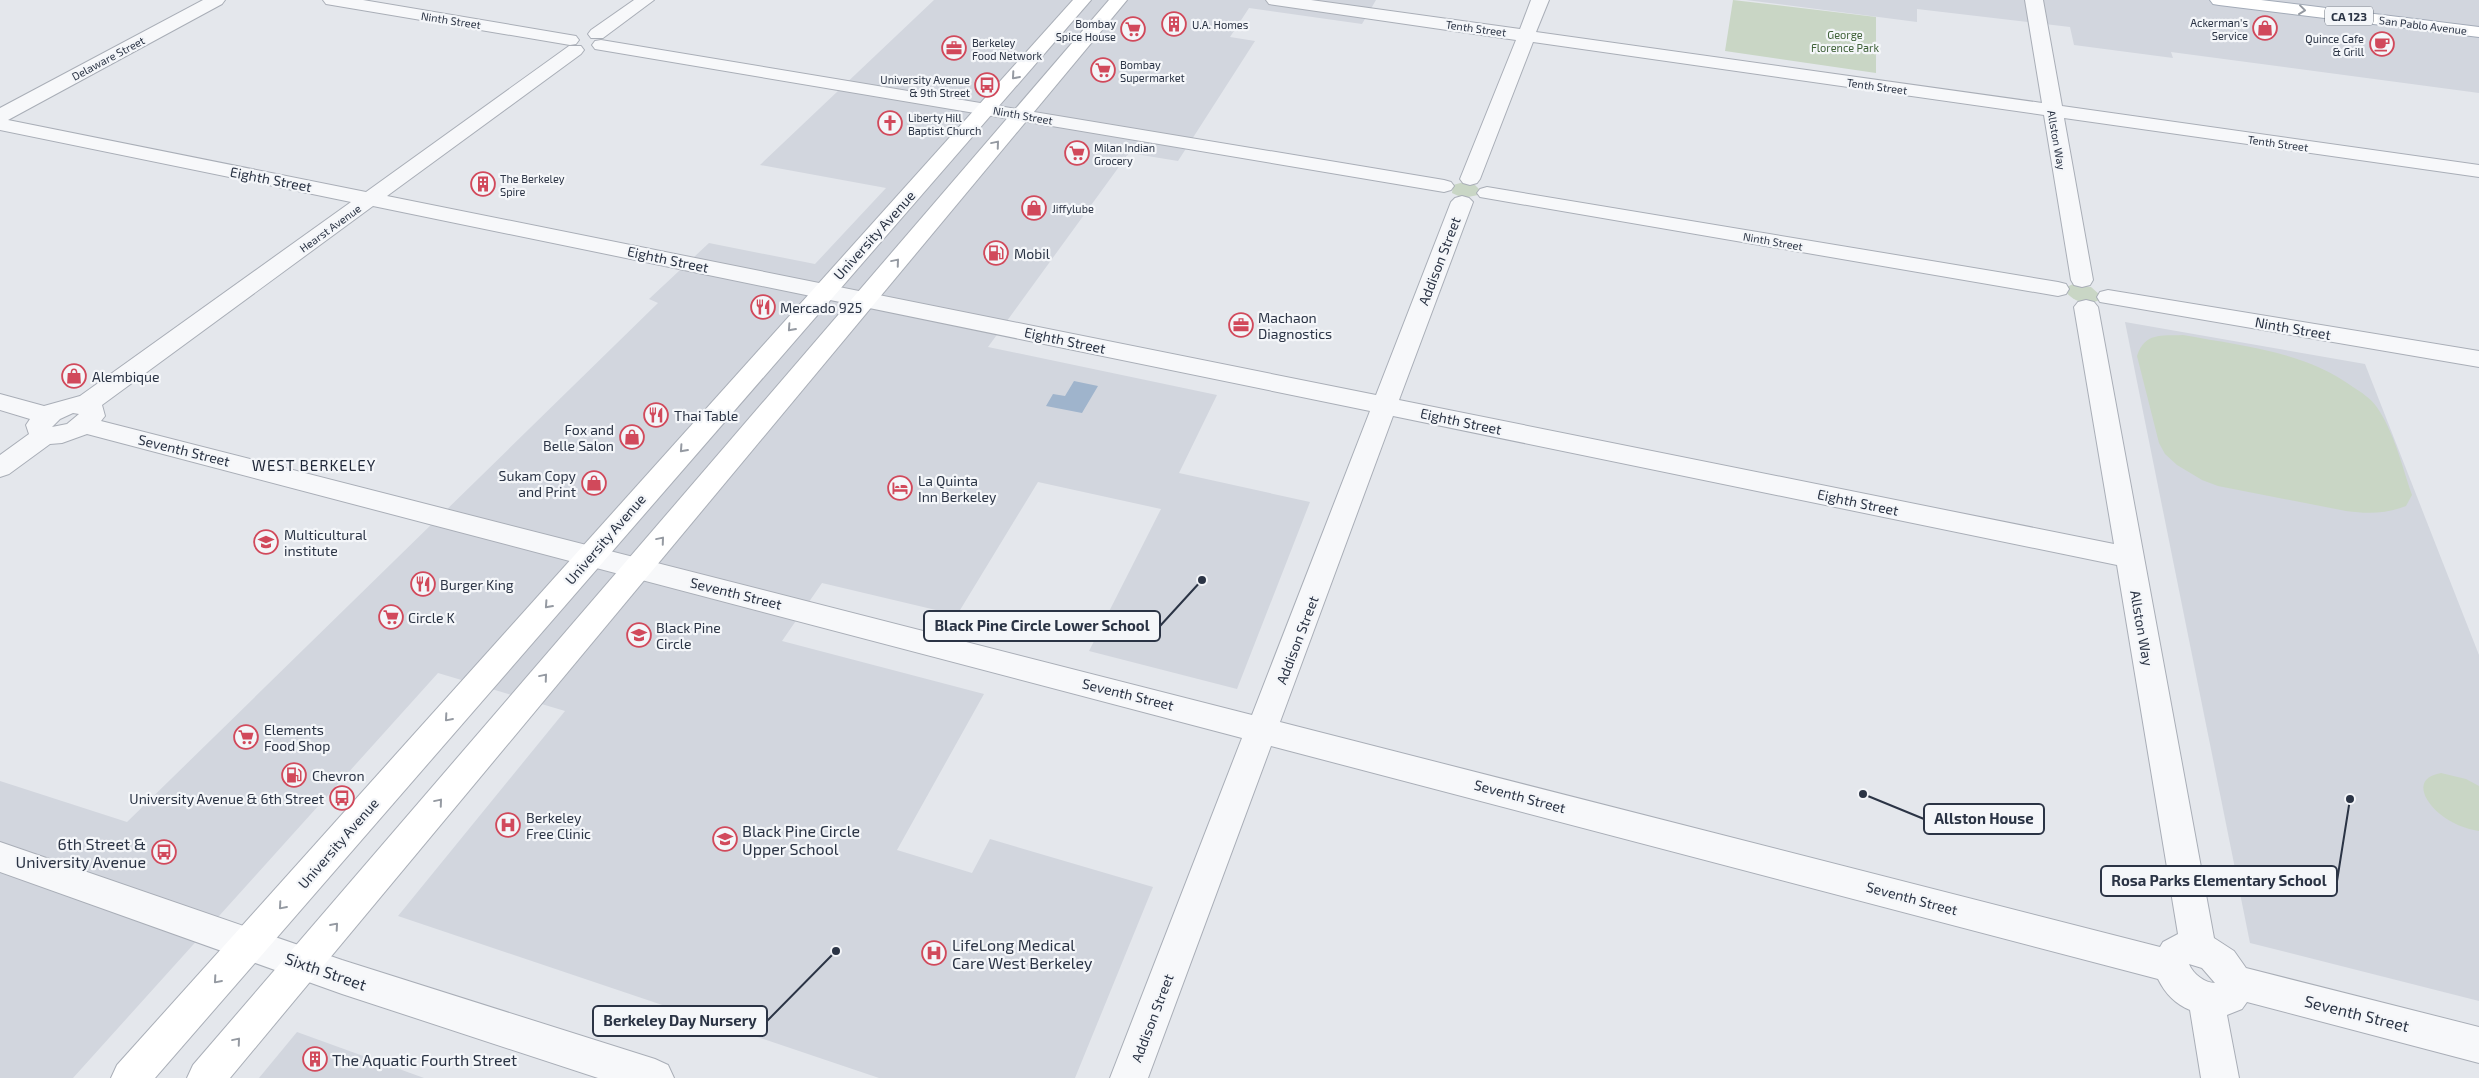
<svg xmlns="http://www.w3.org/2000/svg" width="2479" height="1078" viewBox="0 0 2479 1078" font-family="'Exo 2',sans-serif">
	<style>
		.built { fill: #d2d6de }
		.green { fill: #c9d6c5 }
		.water { fill: #9fb4cc }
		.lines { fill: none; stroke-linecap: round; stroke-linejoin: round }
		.minor-casing { stroke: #a9aeb7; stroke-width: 2 }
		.tertiary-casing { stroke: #a9aeb7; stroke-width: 2 }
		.secondary-casing { stroke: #a9aeb7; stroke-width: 2 }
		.primary-casing { stroke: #a3abb8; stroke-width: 2 }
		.minor { fill: #f7f8fa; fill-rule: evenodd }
		.tertiary { fill: #f7f8fa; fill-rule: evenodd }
		.secondary { fill: #fff; fill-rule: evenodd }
		.primary { fill: #fff; fill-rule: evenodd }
		.oneway { stroke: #959aa2 }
		.labels { text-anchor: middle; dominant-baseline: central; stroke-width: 4.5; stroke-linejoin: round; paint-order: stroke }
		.far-street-label { font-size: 11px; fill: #2b3445; stroke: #f4f6f9 }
		.far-poi-label { font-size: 11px; fill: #2b3445; stroke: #f4f6f9; text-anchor: start }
		.far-park-label { font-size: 11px; fill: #3f6138; stroke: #f4f6f9 }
		.shield { fill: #f4f6f9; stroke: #676e7b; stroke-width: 1 }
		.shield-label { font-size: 12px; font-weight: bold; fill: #2b3445 }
		.street-label { font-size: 14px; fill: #2b3445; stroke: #f4f6f9 }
		.poi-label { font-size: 14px; fill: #2b3445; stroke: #f4f6f9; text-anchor: start }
		.neighbourhood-label { font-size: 15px; letter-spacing: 1px; fill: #1d2536; stroke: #f4f6f9 }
		.near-poi-label { font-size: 16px; fill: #2b3445; stroke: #f4f6f9; text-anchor: start }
		.near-street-label { font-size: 16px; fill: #2b3445; stroke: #f4f6f9 }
		.leader { fill: none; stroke: #2b3445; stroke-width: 2 }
		.callout-dot { fill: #2b3445; stroke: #f4f6f9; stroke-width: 2 }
		.callout { fill: #f4f6f9; stroke: #2b3445; stroke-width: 2 }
		.callout-label { font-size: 15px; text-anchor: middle; font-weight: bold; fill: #2b3445 }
	</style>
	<rect width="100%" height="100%" fill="#e4e7ec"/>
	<g class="built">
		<path d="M934,0H1376L1362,24L1249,8L1230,37L1255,41L1178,161L1129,153L988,347L1217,395L1179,473L1310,502L1237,689L1089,651L1161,509L1038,482L957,615L822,583L782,641L984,694L897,850L972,873L990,839L1153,887L1075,1078H879L398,916L565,711L438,673L73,1078H0V781L127,822L658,303L649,299L709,243L815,264L886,188L760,165Z"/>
		<path d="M1746,0H2479V93L2171,52L2173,58L2074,45L2070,27L1917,9V22Z"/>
		<path d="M2125,322L2365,364L2479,655V1001L2250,943Z"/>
		<path d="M297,1032L424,1078H259Z"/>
	</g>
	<g class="green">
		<path d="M1733,0L1876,17V73L1725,51Z"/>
		<path d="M1464,182L1475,185L1480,190L1478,195L1463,198L1452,193L1453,185Z"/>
		<path d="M2073,284L2091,287L2100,295L2099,300C2088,306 2074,302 2066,292L2067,287Z"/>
		<path d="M2183,335C2242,346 2304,351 2353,387C2361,392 2370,398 2376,406C2394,431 2402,466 2412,495L2406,506C2385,514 2368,514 2346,511L2218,486L2202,480L2177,465L2165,454L2159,443L2137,356C2145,332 2161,336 2183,335Z"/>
		<path d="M2441,773L2466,779L2479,786V831C2465,829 2451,823 2440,814C2424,801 2412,778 2441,773Z"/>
	</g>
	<path class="water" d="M1074,381L1098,386L1082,413L1046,406L1053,394L1065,396Z"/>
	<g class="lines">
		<g class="minor-casing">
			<g id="minor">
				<path d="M203,0H225L222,4L8,120L366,192L569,46H581L584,50L581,54L387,196L1376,395L1451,202L1455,198L1462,196L1469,198L1473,202L1399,400L2114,544L2074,307L2078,302L2086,300L2094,302L2098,307L2214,938L2234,951L2246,968L2479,1027V1063L2247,1002L2242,1009L2227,1015L2239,1078H2201L2190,1010C2175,1004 2165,993 2158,979L1271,746L1148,1078H1110L1242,738L87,434L62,443L50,444L9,474L0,477V455L29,434L26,425L30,419L0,410V394L44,406L80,396L351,202L0,130V108ZM373,206L1370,411L1252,715L101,421L105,416L102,405ZM73,413L79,414L67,424L52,427L60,419ZM1393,416L2117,565L2178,934L2163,942L2160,947L1280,722ZM2189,964L2202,968L2215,983C2205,983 2193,974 2189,964Z"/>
				<path d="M323,0H363L570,35L576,36L579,40L576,44L570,45L332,5L326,4Z"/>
				<path d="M634,0H654L603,38H591L588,34L591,30Z"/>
				<path d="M1266,0H1311L1520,29L1531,0H1549L1536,32L2042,103L2025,0H2043L2062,106L2479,165V177L2064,118L2093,280L2090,285L2082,287L2074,285L2071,280L2044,115L1533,42L1480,179L1477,183L1470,185L1463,183L1460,179L1516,40L1275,5L1269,4Z"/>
				<path d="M601,40L1444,180L1451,182L1454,186L1451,190L1444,192L595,49L592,45L595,41Z"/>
				<path d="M1487,187L2058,282L2066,284L2069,289L2066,294L2058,296L1480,197L1477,193L1480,189Z"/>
				<path d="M2108,290L2479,351V367L2100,302L2097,297L2100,292Z"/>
			</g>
		</g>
		<g class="tertiary-casing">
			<path id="tertiary" d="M0,842L342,960L655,1059L668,1065L674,1078H598L342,994L0,872Z"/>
		</g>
		<g class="secondary-casing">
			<g id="secondary">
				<path d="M1073,0H1091L155,1078H111L117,1065Z"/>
				<path d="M1109,0H1127L230,1078H187L193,1065Z"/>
			</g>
		</g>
		<g class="primary-casing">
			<path id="primary" d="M2210,0H2261L2479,27V37L2219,5L2213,4Z"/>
		</g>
		<use href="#minor" class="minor"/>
		<use href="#tertiary" class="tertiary"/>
		<use href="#secondary" class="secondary"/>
		<use href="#primary" class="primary"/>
	</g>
	<defs><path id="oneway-chevron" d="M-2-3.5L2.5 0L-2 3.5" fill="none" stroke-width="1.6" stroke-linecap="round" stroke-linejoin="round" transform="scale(1.25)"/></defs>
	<g class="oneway">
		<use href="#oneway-chevron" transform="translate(2302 10) rotate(7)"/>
		<use href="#oneway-chevron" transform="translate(1015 76) rotate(131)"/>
		<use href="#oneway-chevron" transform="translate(996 144) rotate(-50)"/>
		<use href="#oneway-chevron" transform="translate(896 262) rotate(-50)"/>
		<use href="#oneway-chevron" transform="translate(791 328) rotate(132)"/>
		<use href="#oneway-chevron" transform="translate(683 449) rotate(132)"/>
		<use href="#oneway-chevron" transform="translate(661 540) rotate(-50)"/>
		<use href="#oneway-chevron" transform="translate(548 605) rotate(132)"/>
		<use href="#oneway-chevron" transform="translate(544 677) rotate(-50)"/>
		<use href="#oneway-chevron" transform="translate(448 718) rotate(131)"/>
		<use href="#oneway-chevron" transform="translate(439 802) rotate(-50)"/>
		<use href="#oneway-chevron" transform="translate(282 906) rotate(131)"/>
		<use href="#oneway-chevron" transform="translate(335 926) rotate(-49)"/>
		<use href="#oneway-chevron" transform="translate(217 980) rotate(131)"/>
		<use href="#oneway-chevron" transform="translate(237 1041) rotate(-50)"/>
	</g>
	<defs>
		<g id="building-ring" transform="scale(1.25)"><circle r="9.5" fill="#f4f6f9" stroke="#d1495b" stroke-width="1.5"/><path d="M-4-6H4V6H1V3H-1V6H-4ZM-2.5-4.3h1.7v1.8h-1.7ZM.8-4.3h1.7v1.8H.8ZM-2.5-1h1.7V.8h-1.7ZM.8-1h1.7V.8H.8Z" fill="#d1495b"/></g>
		<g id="shop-ring" transform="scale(1.25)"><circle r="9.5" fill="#f4f6f9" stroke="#d1495b" stroke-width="1.5"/><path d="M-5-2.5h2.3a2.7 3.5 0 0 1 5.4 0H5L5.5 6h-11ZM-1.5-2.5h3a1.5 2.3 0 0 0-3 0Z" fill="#d1495b"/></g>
		<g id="supermarket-ring" transform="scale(1.25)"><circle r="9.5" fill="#f4f6f9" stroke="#d1495b" stroke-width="1.5"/><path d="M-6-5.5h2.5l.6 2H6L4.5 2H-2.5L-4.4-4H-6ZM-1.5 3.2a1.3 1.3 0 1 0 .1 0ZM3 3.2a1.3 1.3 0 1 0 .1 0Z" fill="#d1495b"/></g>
		<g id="cafe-ring" transform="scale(1.25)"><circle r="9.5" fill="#f4f6f9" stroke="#d1495b" stroke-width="1.5"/><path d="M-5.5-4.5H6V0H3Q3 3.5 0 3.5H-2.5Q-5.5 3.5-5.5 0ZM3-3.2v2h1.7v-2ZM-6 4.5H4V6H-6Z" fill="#d1495b"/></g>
		<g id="office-ring" transform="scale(1.25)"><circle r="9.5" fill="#f4f6f9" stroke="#d1495b" stroke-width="1.5"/><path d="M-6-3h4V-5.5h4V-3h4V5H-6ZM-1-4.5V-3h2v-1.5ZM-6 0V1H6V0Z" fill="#d1495b"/></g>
		<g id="bus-ring" transform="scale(1.25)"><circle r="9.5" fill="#f4f6f9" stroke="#d1495b" stroke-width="1.5"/><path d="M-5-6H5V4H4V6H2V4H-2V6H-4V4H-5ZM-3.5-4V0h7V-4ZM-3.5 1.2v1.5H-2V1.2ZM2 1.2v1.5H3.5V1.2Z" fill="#d1495b"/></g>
		<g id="church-ring" transform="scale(1.25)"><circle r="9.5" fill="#f4f6f9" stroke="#d1495b" stroke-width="1.5"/><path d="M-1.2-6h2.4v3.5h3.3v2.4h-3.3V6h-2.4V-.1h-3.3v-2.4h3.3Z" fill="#d1495b"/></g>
		<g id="fuel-ring" transform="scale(1.25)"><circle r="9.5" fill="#f4f6f9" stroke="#d1495b" stroke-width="1.5"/><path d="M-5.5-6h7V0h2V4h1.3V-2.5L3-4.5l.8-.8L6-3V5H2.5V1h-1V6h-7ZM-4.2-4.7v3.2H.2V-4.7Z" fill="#d1495b"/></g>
		<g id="restaurant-ring" transform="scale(1.25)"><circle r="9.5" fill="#f4f6f9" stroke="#d1495b" stroke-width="1.5"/><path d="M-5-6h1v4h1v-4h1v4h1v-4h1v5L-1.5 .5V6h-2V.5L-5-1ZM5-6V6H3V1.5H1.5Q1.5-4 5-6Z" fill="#d1495b"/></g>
		<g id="hotel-ring" transform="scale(1.25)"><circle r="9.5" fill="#f4f6f9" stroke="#d1495b" stroke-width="1.5"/><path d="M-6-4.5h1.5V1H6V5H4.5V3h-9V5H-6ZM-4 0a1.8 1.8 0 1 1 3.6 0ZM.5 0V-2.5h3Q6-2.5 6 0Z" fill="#d1495b"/></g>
		<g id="school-ring" transform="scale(1.25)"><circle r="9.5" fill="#f4f6f9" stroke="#d1495b" stroke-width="1.5"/><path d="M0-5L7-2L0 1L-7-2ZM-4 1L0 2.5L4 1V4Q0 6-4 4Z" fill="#d1495b"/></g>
		<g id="hospital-ring" transform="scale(1.25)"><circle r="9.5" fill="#f4f6f9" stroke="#d1495b" stroke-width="1.5"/><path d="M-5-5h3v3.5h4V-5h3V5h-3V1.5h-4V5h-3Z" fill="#d1495b"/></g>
	</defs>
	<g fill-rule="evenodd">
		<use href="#building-ring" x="1174" y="24"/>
		<use href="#shop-ring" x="2265" y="28"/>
		<use href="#supermarket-ring" x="1133" y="29"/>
		<use href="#cafe-ring" x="2382" y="44"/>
		<use href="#office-ring" x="954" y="48"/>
		<use href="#supermarket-ring" x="1103" y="70"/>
		<use href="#bus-ring" x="987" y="85"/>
		<use href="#church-ring" x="890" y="123"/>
		<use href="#supermarket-ring" x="1077" y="153"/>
		<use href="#building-ring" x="483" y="184"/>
		<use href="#shop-ring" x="1034" y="208"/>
		<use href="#fuel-ring" x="996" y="253"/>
		<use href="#restaurant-ring" x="763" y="307"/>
		<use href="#office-ring" x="1241" y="325"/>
		<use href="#shop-ring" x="74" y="376"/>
		<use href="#restaurant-ring" x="656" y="415"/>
		<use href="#shop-ring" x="632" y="437"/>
		<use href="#shop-ring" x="594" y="483"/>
		<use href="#hotel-ring" x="900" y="488"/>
		<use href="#school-ring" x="266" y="542"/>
		<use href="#restaurant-ring" x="423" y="584"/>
		<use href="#supermarket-ring" x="391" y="617"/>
		<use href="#school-ring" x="639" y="635"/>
		<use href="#supermarket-ring" x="246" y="737"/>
		<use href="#fuel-ring" x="294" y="775"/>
		<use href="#bus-ring" x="342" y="798"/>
		<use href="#hospital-ring" x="508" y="825"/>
		<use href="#school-ring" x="725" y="839"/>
		<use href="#bus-ring" x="164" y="852"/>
		<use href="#hospital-ring" x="934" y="953"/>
		<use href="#building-ring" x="315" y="1059"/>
	</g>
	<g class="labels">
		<g class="far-street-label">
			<text transform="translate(451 20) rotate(9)">Ninth Street</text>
			<text transform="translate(2423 25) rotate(7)">San Pablo Avenue</text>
			<text transform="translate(1476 28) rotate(8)">Tenth Street</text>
			<text transform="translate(108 58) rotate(-28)">Delaware Street</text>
			<text transform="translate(1877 86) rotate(8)">Tenth Street</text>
			<text transform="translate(1023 115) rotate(10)">Ninth Street</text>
			<text transform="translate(2057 140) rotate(80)">Allston Way</text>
			<text transform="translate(2278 143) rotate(8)">Tenth Street</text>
			<text transform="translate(330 228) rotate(-36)">Hearst Avenue</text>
			<text transform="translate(1773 241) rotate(10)">Ninth Street</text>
		</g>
		<g class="far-poi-label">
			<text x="2248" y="22" text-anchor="end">Ackerman's<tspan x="2248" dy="13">Service</tspan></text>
			<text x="1116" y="23" text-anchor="end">Bombay<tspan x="1116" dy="13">Spice House</tspan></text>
			<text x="1192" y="24">U.A. Homes</text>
			<text x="2364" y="38" text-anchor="end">Quince Cafe<tspan x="2364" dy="13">&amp; Grill</tspan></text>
			<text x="972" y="42">Berkeley<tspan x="972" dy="13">Food Network</tspan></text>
			<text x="1120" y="64">Bombay<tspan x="1120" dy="13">Supermarket</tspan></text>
			<text x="970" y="79" text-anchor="end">University Avenue<tspan x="970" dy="13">&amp; 9th Street</tspan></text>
			<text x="908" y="117">Liberty Hill<tspan x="908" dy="13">Baptist Church</tspan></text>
			<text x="1094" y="147">Milan Indian<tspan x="1094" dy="13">Grocery</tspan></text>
			<text x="500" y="178">The Berkeley<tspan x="500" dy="13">Spire</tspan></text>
			<text x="1052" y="208">Jiffylube</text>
		</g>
		<g class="far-park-label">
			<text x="1845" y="34">George<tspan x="1845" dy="13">Florence Park</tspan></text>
		</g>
		<rect class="shield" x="2325" y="6.5" width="48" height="19" rx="4"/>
		<g class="shield-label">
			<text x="2349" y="16">CA 123</text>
		</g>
		<g class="street-label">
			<text transform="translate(271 179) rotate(11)">Eighth Street</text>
			<text transform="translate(874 235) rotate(-48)">University Avenue</text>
			<text transform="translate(668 259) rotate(12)">Eighth Street</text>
			<text transform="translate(1439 261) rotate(-69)">Addison Street</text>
			<text transform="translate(2293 328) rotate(10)">Ninth Street</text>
			<text transform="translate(1065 340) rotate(12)">Eighth Street</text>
			<text transform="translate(1461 421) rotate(12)">Eighth Street</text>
			<text transform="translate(184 450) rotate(14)">Seventh Street</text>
			<text transform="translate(1858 502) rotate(12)">Eighth Street</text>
			<text transform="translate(605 539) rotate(-49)">University Avenue</text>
			<text transform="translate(736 593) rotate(14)">Seventh Street</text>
			<text transform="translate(2142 628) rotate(80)">Allston Way</text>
			<text transform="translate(1297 640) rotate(-69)">Addison Street</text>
			<text transform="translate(1128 694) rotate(14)">Seventh Street</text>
			<text transform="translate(1520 796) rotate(15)">Seventh Street</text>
			<text transform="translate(338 843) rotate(-49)">University Avenue</text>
			<text transform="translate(1912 898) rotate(15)">Seventh Street</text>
			<text transform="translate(1152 1018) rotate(-69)">Addison Street</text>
		</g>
		<g class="poi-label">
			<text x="1014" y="253">Mobil</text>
			<text x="780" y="307">Mercado 925</text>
			<text x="1258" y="317">Machaon<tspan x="1258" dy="16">Diagnostics</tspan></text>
			<text x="92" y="376">Alembique</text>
			<text x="674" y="415">Thai Table</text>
			<text x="614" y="429" text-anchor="end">Fox and<tspan x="614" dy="16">Belle Salon</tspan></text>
			<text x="576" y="475" text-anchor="end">Sukam Copy<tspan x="576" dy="16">and Print</tspan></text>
			<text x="918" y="480">La Quinta<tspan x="918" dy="16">Inn Berkeley</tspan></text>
			<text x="284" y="534">Multicultural<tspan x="284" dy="16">institute</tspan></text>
			<text x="440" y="584">Burger King</text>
			<text x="408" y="617">Circle K</text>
			<text x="656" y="627">Black Pine<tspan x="656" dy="16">Circle</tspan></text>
			<text x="264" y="729">Elements<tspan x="264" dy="16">Food Shop</tspan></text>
			<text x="312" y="775">Chevron</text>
			<text x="324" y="798" text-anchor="end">University Avenue &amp; 6th Street</text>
			<text x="526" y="817">Berkeley<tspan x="526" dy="16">Free Clinic</tspan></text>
		</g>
		<g class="neighbourhood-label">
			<text x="314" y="465">WEST BERKELEY</text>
		</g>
		<g class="near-poi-label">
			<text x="742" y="830">Black Pine Circle<tspan x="742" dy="18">Upper School</tspan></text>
			<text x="146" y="843" text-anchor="end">6th Street &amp;<tspan x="146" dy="18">University Avenue</tspan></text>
			<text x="952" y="944">LifeLong Medical<tspan x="952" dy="18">Care West Berkeley</tspan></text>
			<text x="332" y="1059">The Aquatic Fourth Street</text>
		</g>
		<g class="near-street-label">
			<text transform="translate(326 971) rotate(19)">Sixth Street</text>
			<text transform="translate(2357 1013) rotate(14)">Seventh Street</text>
		</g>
	</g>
	<path class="leader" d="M1202 580L1160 626M1863 794L1924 819M2350 799L2337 881M836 951L767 1021"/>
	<g class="callout-dot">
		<circle cx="1202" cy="580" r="5"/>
		<circle cx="1863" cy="794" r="5"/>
		<circle cx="2350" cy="799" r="5"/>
		<circle cx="836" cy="951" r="5"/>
	</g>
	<g class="callout">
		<rect x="924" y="611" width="236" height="30" rx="5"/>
		<rect x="1924" y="804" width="120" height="30" rx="5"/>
		<rect x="2101" y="866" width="236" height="30" rx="5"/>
		<rect x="593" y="1006" width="174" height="30" rx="5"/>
	</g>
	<g class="callout-label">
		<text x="1042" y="631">Black Pine Circle Lower School</text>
		<text x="1984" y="824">Allston House</text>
		<text x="2219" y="886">Rosa Parks Elementary School</text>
		<text x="680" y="1026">Berkeley Day Nursery</text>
	</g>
</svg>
